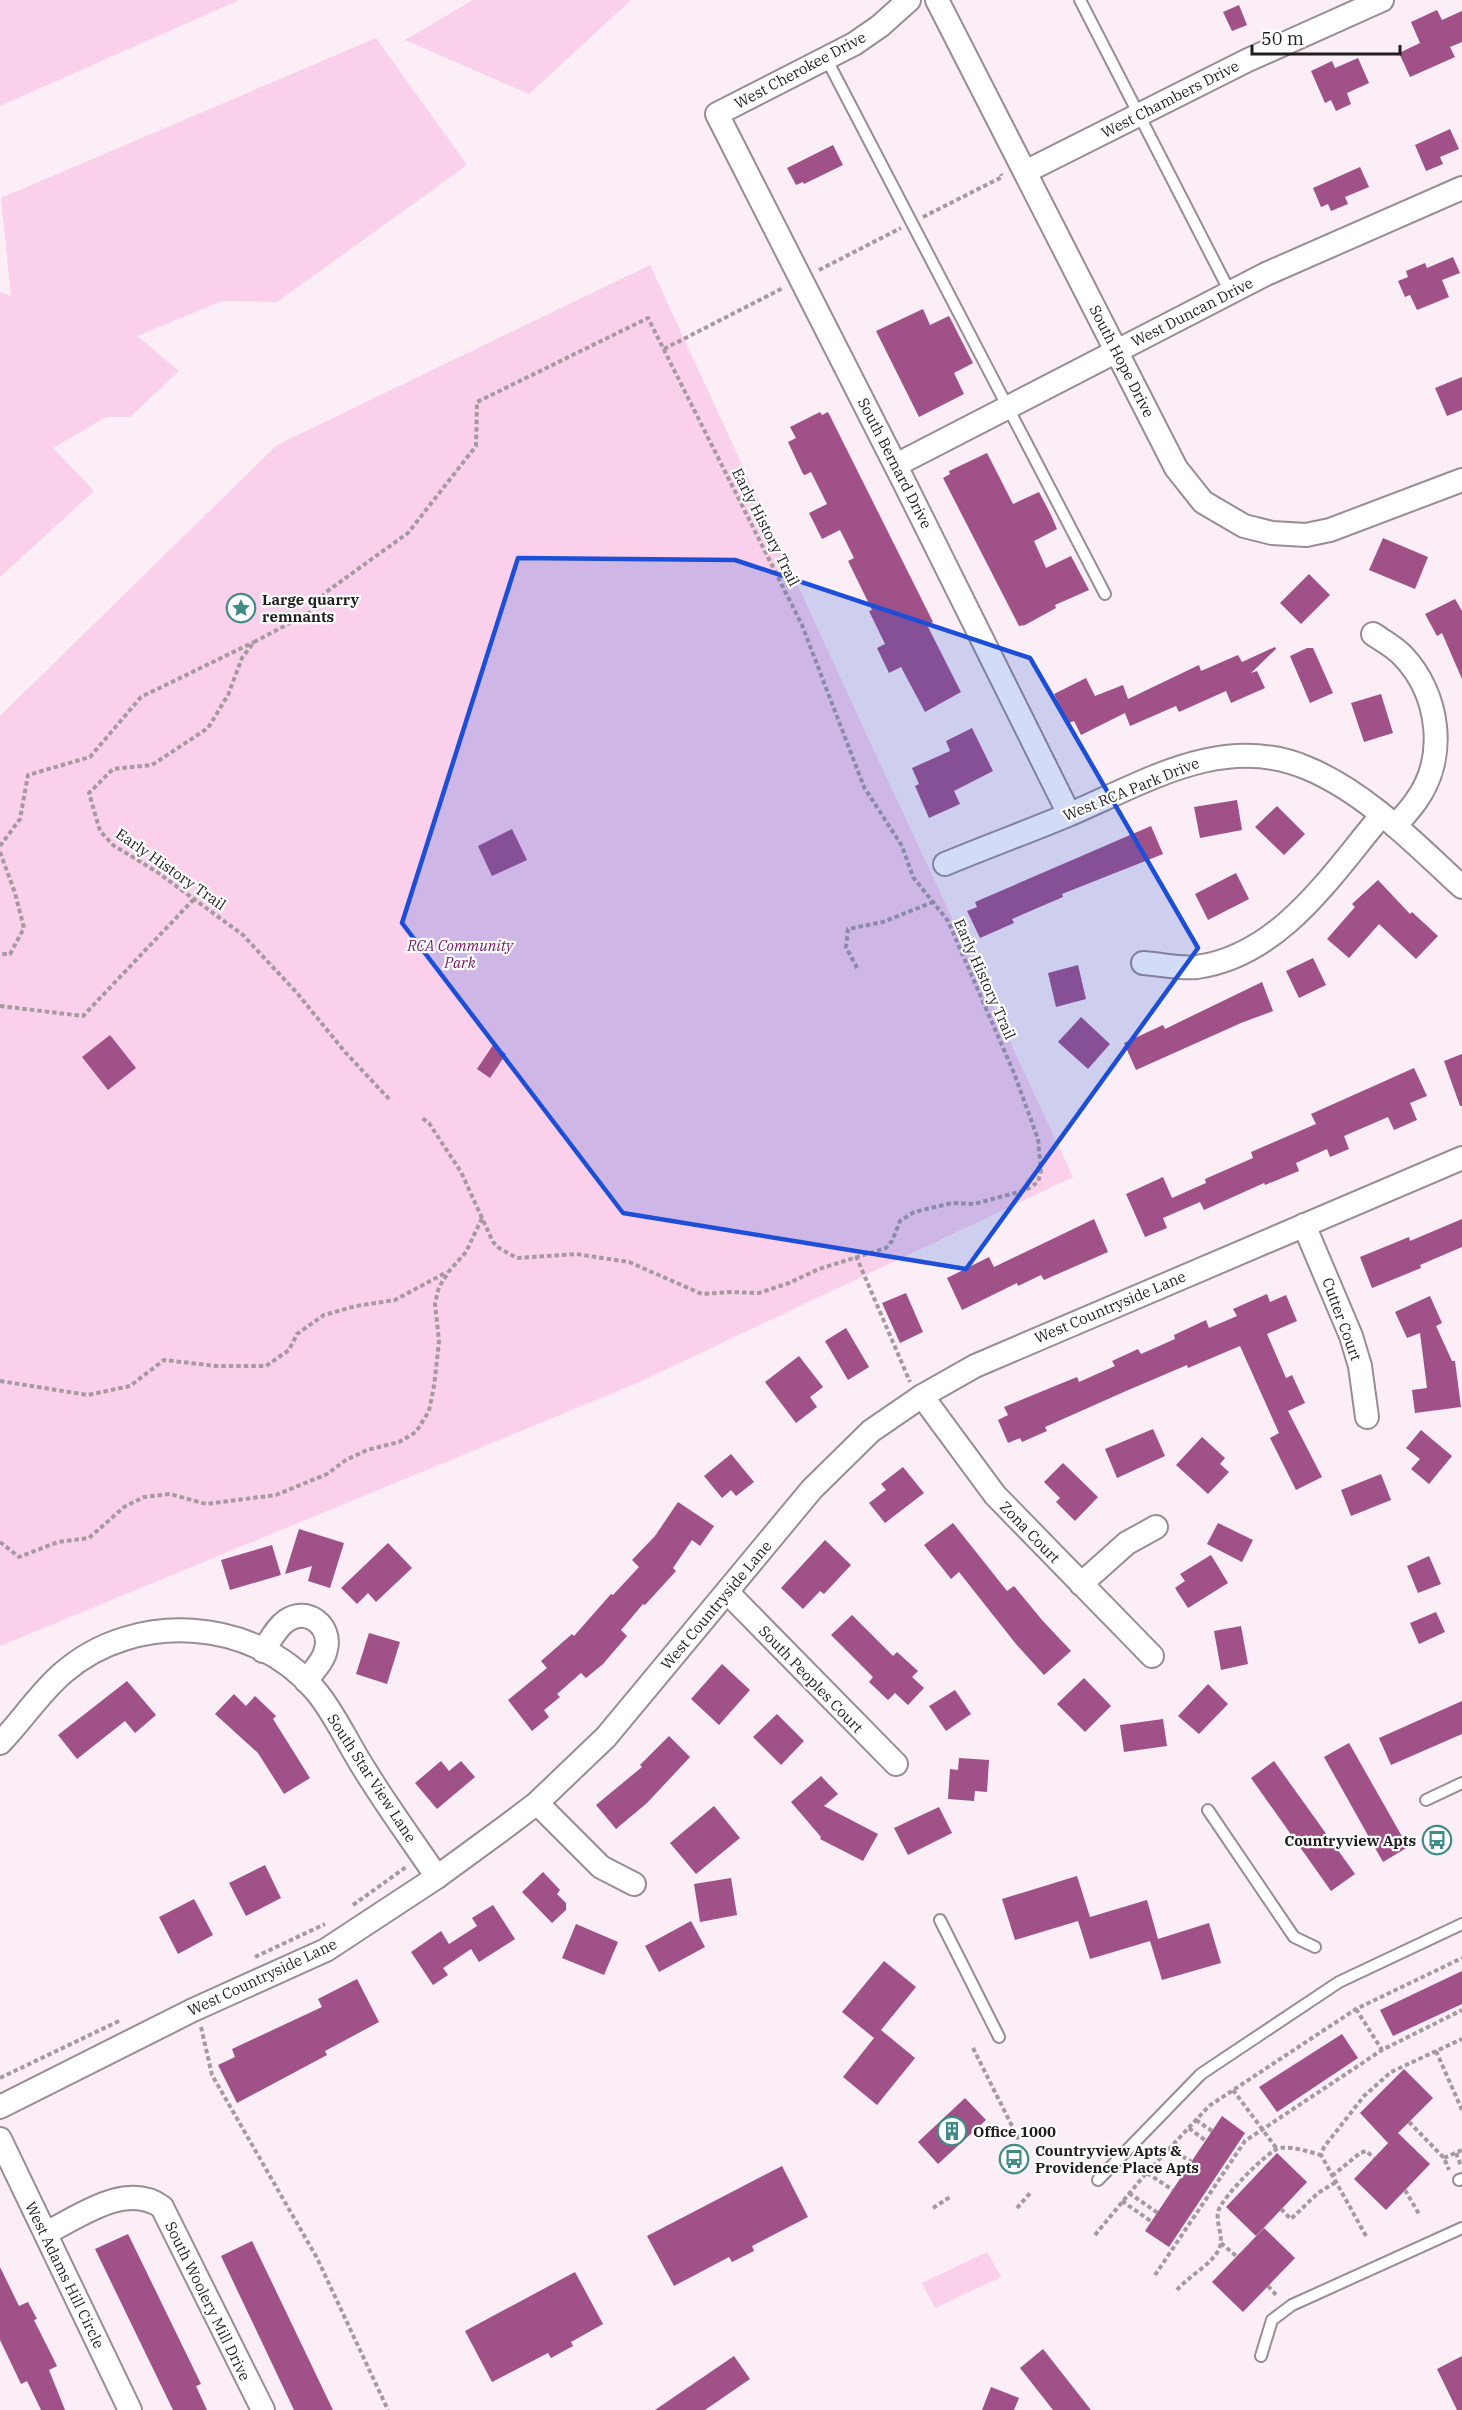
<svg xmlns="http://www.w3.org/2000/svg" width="1462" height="2410" viewBox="0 0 1462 2410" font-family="'IBM Plex Serif',serif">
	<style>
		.green { fill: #fbd0eb }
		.building { fill: #a05188 }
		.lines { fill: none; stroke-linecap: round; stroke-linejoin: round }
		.lane-casing { stroke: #998d94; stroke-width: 14 }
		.street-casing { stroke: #998d94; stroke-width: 26 }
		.path { stroke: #a49aa0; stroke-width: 4; stroke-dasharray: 4.5 3; stroke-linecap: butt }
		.lane { stroke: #fff; stroke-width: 10 }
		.street { stroke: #fff; stroke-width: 22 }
		.marked { fill: #1d4ed8; fill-opacity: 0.2; stroke: #1d4ed8; stroke-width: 4.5; stroke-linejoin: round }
		.labels { text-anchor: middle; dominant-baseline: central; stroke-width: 4.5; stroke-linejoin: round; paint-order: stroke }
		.street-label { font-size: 15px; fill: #221d20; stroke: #fff }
		.poi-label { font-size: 15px; font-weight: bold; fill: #221d20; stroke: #fff; text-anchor: start }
		.park-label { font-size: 15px; font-style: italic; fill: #791461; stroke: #fff }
	</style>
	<rect width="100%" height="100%" fill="#fbeef6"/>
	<g class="green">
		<path d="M0,0H239L0,106Z"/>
		<path d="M473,0H631L529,94L405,40Z"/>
		<path d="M376,38L467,165L277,302L222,301L137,336L179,371L130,417H106L53,448L94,491L0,577V292L11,296L1,198Z"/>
		<path d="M650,265L876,755L1073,1177L637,1383L0,1646V716L277,445Z"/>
		<path d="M987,2252L1001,2277L935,2308L922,2283Z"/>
	</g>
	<g class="building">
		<path d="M1239,5L1247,25L1232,31L1223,12Z"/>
		<path d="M1437,10L1442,20L1462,11V42L1450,47L1455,57L1410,77L1399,53L1420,43L1411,22Z"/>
		<path d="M1358,58L1369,83L1347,93L1351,104L1336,111L1331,100L1325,103L1311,71L1332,61L1335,68Z"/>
		<path d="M1450,129L1459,149L1440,157L1443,164L1426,171L1415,145Z"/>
		<path d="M833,145L843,165L804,184L803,182L796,185L787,168Z"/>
		<path d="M1360,167L1369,187L1345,197L1348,204L1331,211L1328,204L1321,207L1313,188Z"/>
		<path d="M1453,257L1460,273L1442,280L1449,297L1417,310L1410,295L1405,297L1398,281L1408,277L1406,271L1425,263L1427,268Z"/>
		<path d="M923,309L930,325L949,316L973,363L954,373L964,394L919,417L876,331Z"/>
		<path d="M1462,377V410L1447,416L1435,388Z"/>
		<path d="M820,412L822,415L828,412L933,622L927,625L961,692L925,712L901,667L889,673L877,648L885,644L869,611L872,610L848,561L854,558L840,530L822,539L809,513L827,504L811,472L805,475L803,474L788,442L796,438L790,427Z"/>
		<path d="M987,453L1013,504L1039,492L1051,515L1057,529L1034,541L1046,568L1071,556L1089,590L1055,605L1056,608L1025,625L1019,626L943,478L950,474L949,471Z"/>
		<path d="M1383,538L1428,557L1415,589L1369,570Z"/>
		<path d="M1309,574L1330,595L1301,624L1280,603Z"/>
		<path d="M1455,599L1462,611V679L1442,633L1437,636L1425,614Z"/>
		<path d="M1275,647L1276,649L1251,673L1257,671L1265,688L1231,703L1226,691L1179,712L1176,706L1130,726L1125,713L1081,735L1074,721L1068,723L1054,694L1086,678L1095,696L1123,685L1128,699L1199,665L1201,671L1238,655L1242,662Z"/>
		<path d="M1307,648H1313L1333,693L1310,703L1290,656Z"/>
		<path d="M1381,694L1393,733L1364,742L1351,703Z"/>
		<path d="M972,728L993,771L954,791L960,804L929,818L915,786L919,784L912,768L950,751L946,741Z"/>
		<path d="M1237,800L1242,830L1200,838L1194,807Z"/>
		<path d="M1277,806L1305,834L1284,855L1255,827Z"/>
		<path d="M1151,826L1163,854L1062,894L1063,897L1012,919L1014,923L980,938L967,911L977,907L975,902Z"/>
		<path d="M512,829L527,860L492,876L478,846Z"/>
		<path d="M1236,873L1249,899L1208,920L1195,894Z"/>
		<path d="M1378,880L1410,914L1412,912L1438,936L1416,959L1379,924L1349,958L1327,939L1355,907L1352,904Z"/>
		<path d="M1313,958L1326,985L1299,998L1286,971Z"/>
		<path d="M1078,965L1086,999L1056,1007L1048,973Z"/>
		<path d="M1262,982L1273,1011L1241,1023L1136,1070L1124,1043L1163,1025L1165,1029Z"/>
		<path d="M1081,1017L1110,1044L1088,1069L1058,1042Z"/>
		<path d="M110,1035L136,1068L108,1090L82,1057Z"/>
		<path d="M493,1045L506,1054L490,1078L477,1069Z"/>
		<path d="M1462,1054V1106H1460L1444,1061Z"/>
		<path d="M1414,1068L1427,1096L1410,1103L1417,1120L1394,1130L1388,1117L1344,1136L1349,1149L1330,1157L1327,1149L1296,1163L1299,1171L1265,1185L1264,1183L1204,1210L1200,1202L1163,1218L1167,1228L1145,1237L1126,1194L1163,1177L1172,1198L1206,1183L1205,1179L1253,1158L1251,1152L1316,1124L1311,1114Z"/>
		<path d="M1094,1219L1108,1252L1044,1280L1041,1275L1018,1286L1017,1283L962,1310L947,1278L989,1257L994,1267Z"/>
		<path d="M1462,1219V1247L1420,1265L1421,1268L1372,1288L1360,1257L1409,1237L1410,1241Z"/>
		<path d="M906,1293L923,1332L900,1343L882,1303Z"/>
		<path d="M1267,1294L1270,1302L1286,1295L1297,1321L1267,1334L1286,1378L1292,1375L1305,1403L1288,1411L1322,1477L1296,1490L1270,1438L1279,1433L1240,1346L1188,1368L1187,1365L1126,1391L1045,1427L1047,1431L1022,1442L1020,1438L1008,1443L998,1420L1008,1415L1004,1407L1077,1377L1079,1382L1115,1366L1112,1361L1138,1349L1141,1354L1175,1339L1174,1335L1206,1320L1209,1328L1237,1316L1233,1309Z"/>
		<path d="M1430,1296L1442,1323L1436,1326L1452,1361H1455L1461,1407L1415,1413L1412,1390L1427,1388L1420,1333L1407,1338L1395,1312Z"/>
		<path d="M846,1328L869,1367L848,1380L825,1341Z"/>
		<path d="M799,1356L823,1387L810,1397L817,1407L796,1423L765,1382Z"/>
		<path d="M1153,1429L1165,1456L1117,1478L1105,1449Z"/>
		<path d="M1421,1430L1452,1456L1429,1484L1411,1469L1420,1459L1406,1448Z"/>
		<path d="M1202,1437L1225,1458L1220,1464L1229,1472L1208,1494L1176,1465Z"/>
		<path d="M731,1454L754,1482L736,1496L731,1490L722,1498L704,1476Z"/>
		<path d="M1063,1463L1098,1497L1075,1521L1056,1502L1060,1498L1044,1482Z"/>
		<path d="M903,1467L924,1493L885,1523L869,1503L886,1490L881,1484Z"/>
		<path d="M1381,1474L1391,1500L1351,1516L1341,1490Z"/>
		<path d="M678,1502L714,1526L700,1546L692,1540L673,1568L676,1571L645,1605L643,1604L621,1630L627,1636L603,1664L586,1678L581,1673L557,1694L560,1697L544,1710L549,1717L532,1731L508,1700L547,1668L541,1661L572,1634L574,1636L611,1594L613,1595L639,1567L632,1560L655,1536Z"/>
		<path d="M953,1523L1007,1591L1014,1586L1042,1620L1071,1651L1044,1675L1016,1644L959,1572L951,1579L924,1545Z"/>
		<path d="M1218,1523L1253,1540L1242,1562L1207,1544Z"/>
		<path d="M299,1529L344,1543L330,1588L308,1581L312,1566L285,1574Z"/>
		<path d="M825,1540L851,1565L824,1594L820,1591L803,1609L781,1588Z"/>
		<path d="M388,1543L412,1568L376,1602L368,1593L357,1604L341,1588Z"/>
		<path d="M272,1545L281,1575L230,1590L221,1560Z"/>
		<path d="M1211,1555L1228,1583L1188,1608L1175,1588L1185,1581L1180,1574Z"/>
		<path d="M1429,1556L1441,1584L1418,1593L1407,1566Z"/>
		<path d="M1436,1612L1445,1632L1419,1644L1410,1623Z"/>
		<path d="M852,1615L893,1656L897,1652L918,1671L912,1677L924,1688L908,1705L895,1693L888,1700L869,1682L873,1677L831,1635Z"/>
		<path d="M1241,1626L1248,1664L1221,1670L1214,1631Z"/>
		<path d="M369,1633L400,1642L387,1684L356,1674Z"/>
		<path d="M722,1664L750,1690L719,1725L691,1699Z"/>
		<path d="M1084,1678L1111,1706L1085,1732L1057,1704Z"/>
		<path d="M127,1681L156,1715L135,1733L125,1721L77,1759L58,1735Z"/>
		<path d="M1208,1684L1228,1704L1199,1734L1178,1716Z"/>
		<path d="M955,1690L971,1714L946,1731L929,1706Z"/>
		<path d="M234,1694L246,1706L255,1696L276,1716L273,1719L310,1778L284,1794L258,1753L215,1714Z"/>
		<path d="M1462,1701V1734L1391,1765L1379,1738Z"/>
		<path d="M777,1714L804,1741L781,1765L753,1737Z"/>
		<path d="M1163,1719L1167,1746L1124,1752L1120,1725Z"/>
		<path d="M669,1736L690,1757L647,1803L616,1829L596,1805L642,1767L640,1765Z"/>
		<path d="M1349,1743L1408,1847L1383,1862L1324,1757Z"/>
		<path d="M959,1758L989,1760L987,1792L975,1791L974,1801L948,1799L950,1769L958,1770Z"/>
		<path d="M441,1761L449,1771L461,1761L475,1777L437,1809L415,1783Z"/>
		<path d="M1274,1761L1355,1874L1331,1891L1251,1778Z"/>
		<path d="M821,1776L838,1794L824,1806L878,1834L863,1861L820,1839L821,1837L791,1802Z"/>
		<path d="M714,1806L740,1838L696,1874L670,1843Z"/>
		<path d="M939,1807L952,1833L908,1855L894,1828Z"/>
		<path d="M265,1865L281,1898L246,1916L229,1883Z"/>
		<path d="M543,1872L560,1890L557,1894L566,1903V1910L552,1923L522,1892Z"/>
		<path d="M1077,1876L1090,1917L1147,1900L1158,1939L1209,1923L1221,1963L1162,1980L1150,1941L1090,1959L1078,1921L1015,1940L1002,1899Z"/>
		<path d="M731,1878L737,1915L700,1922L694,1884Z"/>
		<path d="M194,1899L213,1935L178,1954L159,1917Z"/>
		<path d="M493,1905L515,1939L479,1962L471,1949L443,1968L448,1975L433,1985L411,1952L441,1931L449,1944L477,1926L472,1918Z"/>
		<path d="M691,1921L705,1947L659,1972L645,1946Z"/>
		<path d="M576,1924L618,1942L604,1975L562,1958Z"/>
		<path d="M884,1961L916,1987L881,2030L915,2058L877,2105L843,2077L874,2038L842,2012Z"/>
		<path d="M1462,1971V2004L1393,2036L1380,2010Z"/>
		<path d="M357,1979L379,2022L325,2051L327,2055L237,2103L218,2065L235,2057L232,2049L322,2007L318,1999Z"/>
		<path d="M1342,2034L1358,2058L1277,2112L1259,2087Z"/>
		<path d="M1404,2069L1433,2098L1398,2133L1430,2164L1386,2210L1354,2179L1392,2139L1388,2143L1360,2113Z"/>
		<path d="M965,2098L986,2120L938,2164L918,2142Z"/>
		<path d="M1222,2116L1245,2133L1169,2247L1145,2231Z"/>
		<path d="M1277,2153L1307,2182L1256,2236L1226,2207Z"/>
		<path d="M782,2166L808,2217L752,2246L754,2251L732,2262L729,2257L674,2286L647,2236Z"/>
		<path d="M1264,2228L1295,2258L1243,2312L1212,2282Z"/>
		<path d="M128,2234L201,2384L196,2386L207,2410H173L95,2249Z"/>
		<path d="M252,2241L333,2410H294L221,2256Z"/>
		<path d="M0,2267L19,2306L28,2302L37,2319L34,2320L57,2366L49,2370L65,2410H41L27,2381L21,2384L0,2340Z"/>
		<path d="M575,2272L603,2324L571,2342L573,2346L551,2358L548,2353L492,2382L465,2331Z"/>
		<path d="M1043,2349L1091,2410H1053L1020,2368Z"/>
		<path d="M734,2356L750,2379L705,2410H655Z"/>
		<path d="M1462,2356V2410H1457L1437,2369Z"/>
		<path d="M991,2387L1019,2398L1014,2410H982Z"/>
	</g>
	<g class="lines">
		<g class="lane-casing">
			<g id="lane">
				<path d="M1080,0L1230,292"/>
				<path d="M826,58L1105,594"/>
				<path d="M1426,1800L1462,1783"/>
				<path d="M1208,1810L1294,1937L1315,1947"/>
				<path d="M940,1920L999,2037"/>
				<path d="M1098,2180L1201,2074L1339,1982L1462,1924"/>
				<path d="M1459,2180L1462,2179"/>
				<path d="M1261,2356L1272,2320L1292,2305L1462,2228"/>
			</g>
		</g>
		<g class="street-casing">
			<g id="street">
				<path d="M909,0L880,26L854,44L717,114L903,480L1069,814"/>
				<path d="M937,0L1176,468L1203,502L1244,526L1272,533L1306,535L1330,530L1462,480"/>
				<path d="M1025,172L1248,60L1382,0"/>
				<path d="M896,465L1266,274L1462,188"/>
				<path d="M1373,634C1383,641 1395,647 1403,656C1439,694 1448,757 1416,801C1410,810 1402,818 1395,826"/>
				<path d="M945,864C986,847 1027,832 1068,815C1144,783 1223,732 1307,768C1367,793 1415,844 1462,887"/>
				<path d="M1143,963C1160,964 1180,969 1197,967C1281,955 1331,875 1381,816"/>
				<path d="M1304,1225L1351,1336L1360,1366L1367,1417"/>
				<path d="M922,1396L995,1495L1152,1656"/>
				<path d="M1081,1584L1127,1543L1156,1527"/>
				<path d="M727,1592L896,1764"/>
				<path d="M263,1651C270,1641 276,1628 286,1621C307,1606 332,1626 326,1649C324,1661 313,1671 306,1681"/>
				<path d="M0,1743C22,1721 39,1693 64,1672C135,1611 253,1617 315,1690C334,1712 347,1742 363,1767C386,1805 412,1840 437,1877"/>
				<path d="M537,1803L601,1867L634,1884"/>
				<path d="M0,2107L193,2010L326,1950L437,1877L508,1825L537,1803L606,1737L812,1489L871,1431L922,1396L975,1366L1462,1158"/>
				<path d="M0,2139L130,2410"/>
				<path d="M46,2233C79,2217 126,2181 162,2207L263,2410"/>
			</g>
		</g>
		<g class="path">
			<path d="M923,217L1002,177L1001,174"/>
			<path d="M819,270L901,228"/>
			<path d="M664,349L783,288"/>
			<path d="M0,846L20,819L28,775L90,757L141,697L254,642"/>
			<path d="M0,852L15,893L24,928L10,954H0"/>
			<path d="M857,968L846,947L848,929L883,922L933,902"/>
			<path d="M0,1006L83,1016L193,900"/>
			<path d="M389,1099L345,1052L297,993L243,935L157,872L113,845L100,831L89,793L113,769L152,765L208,728L228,695L242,658L254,642L309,613L326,592L408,533L476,446L477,402L648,318L802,625L864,787L902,846L913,877L948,921L1014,1073L1038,1139L1041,1171L1038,1182L1026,1190L974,1204L952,1203L914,1212L900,1221L892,1241L886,1248L819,1269L789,1283L759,1293L731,1292L702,1294L629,1262L576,1254L517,1258L499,1248L493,1242L461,1172L429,1123L422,1118"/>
			<path d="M856,1256L910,1382"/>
			<path d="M0,1381L88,1395L130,1386L164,1360L216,1366H266L289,1350L297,1334L324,1315L356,1306L395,1300L447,1272"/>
			<path d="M0,1542L19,1557L58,1542L89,1538L124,1507L144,1497L170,1494L206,1504L276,1495L327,1474L346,1460L367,1450L399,1442L416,1432L429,1411L434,1386L439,1342L435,1303L439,1287L450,1270L466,1252L482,1218"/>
			<path d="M353,1905L406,1867"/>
			<path d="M255,1957L325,1924"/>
			<path d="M1356,2009L1382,2050"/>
			<path d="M201,2027L212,2075L317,2258L388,2410"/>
			<path d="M973,2048L1020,2142"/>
			<path d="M1436,2051L1462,2110"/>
			<path d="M0,2078L121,2020"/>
			<path d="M1233,2090L1277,2149"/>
			<path d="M1196,2120L1212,2131"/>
			<path d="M1409,2122L1444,2158L1449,2170"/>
			<path d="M1189,2128L1206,2141"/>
			<path d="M1169,2149L1192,2162"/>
			<path d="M1456,2153L1461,2166"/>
			<path d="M1444,2158L1462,2150"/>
			<path d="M1147,2173L1173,2190"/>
			<path d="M1332,2176L1360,2153L1366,2151L1374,2158"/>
			<path d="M1405,2190L1419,2214"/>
			<path d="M1129,2193L1158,2213"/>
			<path d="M1122,2201L1152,2222"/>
			<path d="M933,2208L950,2197"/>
			<path d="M1017,2208L1031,2192"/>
			<path d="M1281,2209L1291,2219L1318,2193L1336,2182"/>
			<path d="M1095,2235L1142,2178L1209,2106L1356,2009L1462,1958"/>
			<path d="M1366,2236L1321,2155L1324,2147L1364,2096L1391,2072L1462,2039"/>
			<path d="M1221,2243L1236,2256"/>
			<path d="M1155,2275L1245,2141L1382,2050L1462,2010"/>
			<path d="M1268,2286L1277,2296"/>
			<path d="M1177,2290C1189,2276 1213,2263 1219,2249C1225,2236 1214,2222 1219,2209C1224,2196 1268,2150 1280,2148C1293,2146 1309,2152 1321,2155"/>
		</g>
		<use href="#lane" class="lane"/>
		<use href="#street" class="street"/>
	</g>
	<path class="marked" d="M518,558L735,560L1030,658L1198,948L966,1269L623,1213L402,923Z"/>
	<defs>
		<g id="sight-ring" transform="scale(1.5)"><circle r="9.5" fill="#fff" stroke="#438b87" stroke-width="1.5"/><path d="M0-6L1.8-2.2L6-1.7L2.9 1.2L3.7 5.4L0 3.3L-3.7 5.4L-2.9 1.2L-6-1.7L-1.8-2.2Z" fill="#438b87"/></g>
		<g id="bus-ring" transform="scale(1.5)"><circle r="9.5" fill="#fff" stroke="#438b87" stroke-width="1.5"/><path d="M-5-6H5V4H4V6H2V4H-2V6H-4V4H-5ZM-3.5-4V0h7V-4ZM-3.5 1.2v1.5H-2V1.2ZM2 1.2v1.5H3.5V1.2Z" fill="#438b87"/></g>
		<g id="building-ring" transform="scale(1.5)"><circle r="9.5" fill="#fff" stroke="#438b87" stroke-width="1.5"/><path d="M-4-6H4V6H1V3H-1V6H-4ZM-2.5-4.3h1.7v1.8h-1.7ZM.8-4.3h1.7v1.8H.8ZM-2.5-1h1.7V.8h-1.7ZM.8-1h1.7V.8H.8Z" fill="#438b87"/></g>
	</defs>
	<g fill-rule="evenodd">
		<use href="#sight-ring" x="241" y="608"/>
		<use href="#bus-ring" x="1437" y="1840"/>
		<use href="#building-ring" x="952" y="2131"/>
		<use href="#bus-ring" x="1014" y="2159"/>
	</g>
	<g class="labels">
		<g class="street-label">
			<text transform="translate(800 70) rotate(-28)">West Cherokee Drive</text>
			<text transform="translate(1170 99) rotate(-27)">West Chambers Drive</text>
			<text transform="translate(1192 312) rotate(-27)">West Duncan Drive</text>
			<text transform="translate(1122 361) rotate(63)">South Hope Drive</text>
			<text transform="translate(895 463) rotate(63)">South Bernard Drive</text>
			<text transform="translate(766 527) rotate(63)">Early History Trail</text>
			<text transform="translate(1131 789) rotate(-22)">West RCA Park Drive</text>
			<text transform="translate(171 869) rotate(35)">Early History Trail</text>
			<text transform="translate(985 979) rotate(66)">Early History Trail</text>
			<text transform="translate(1110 1307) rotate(-23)">West Countryside Lane</text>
			<text transform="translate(1342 1319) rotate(70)">Cutter Court</text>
			<text transform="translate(1030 1532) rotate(46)">Zona Court</text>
			<text transform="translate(716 1605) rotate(-50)">West Countryside Lane</text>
			<text transform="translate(811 1679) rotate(46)">South Peoples Court</text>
			<text transform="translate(372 1778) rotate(57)">South Star View Lane</text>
			<text transform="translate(262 1977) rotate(-25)">West Countryside Lane</text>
			<text transform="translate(65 2275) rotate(64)">West Adams Hill Circle</text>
			<text transform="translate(208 2301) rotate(64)">South Woolery Mill Drive</text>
		</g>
		<g class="poi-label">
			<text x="262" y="599">Large quarry<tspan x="262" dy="17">remnants</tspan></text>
			<text x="1416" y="1840" text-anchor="end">Countryview Apts</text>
			<text x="973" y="2131">Office 1000</text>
			<text x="1035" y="2150">Countryview Apts &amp;<tspan x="1035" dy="17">Providence Place Apts</tspan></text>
		</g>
		<g class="park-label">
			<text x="460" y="945">RCA Community<tspan x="460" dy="17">Park</tspan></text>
		</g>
	</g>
	<path d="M1252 45v9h148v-9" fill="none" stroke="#221d20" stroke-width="3"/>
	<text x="1261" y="45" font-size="18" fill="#221d20" stroke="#ffffff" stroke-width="4.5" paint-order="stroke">50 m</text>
</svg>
